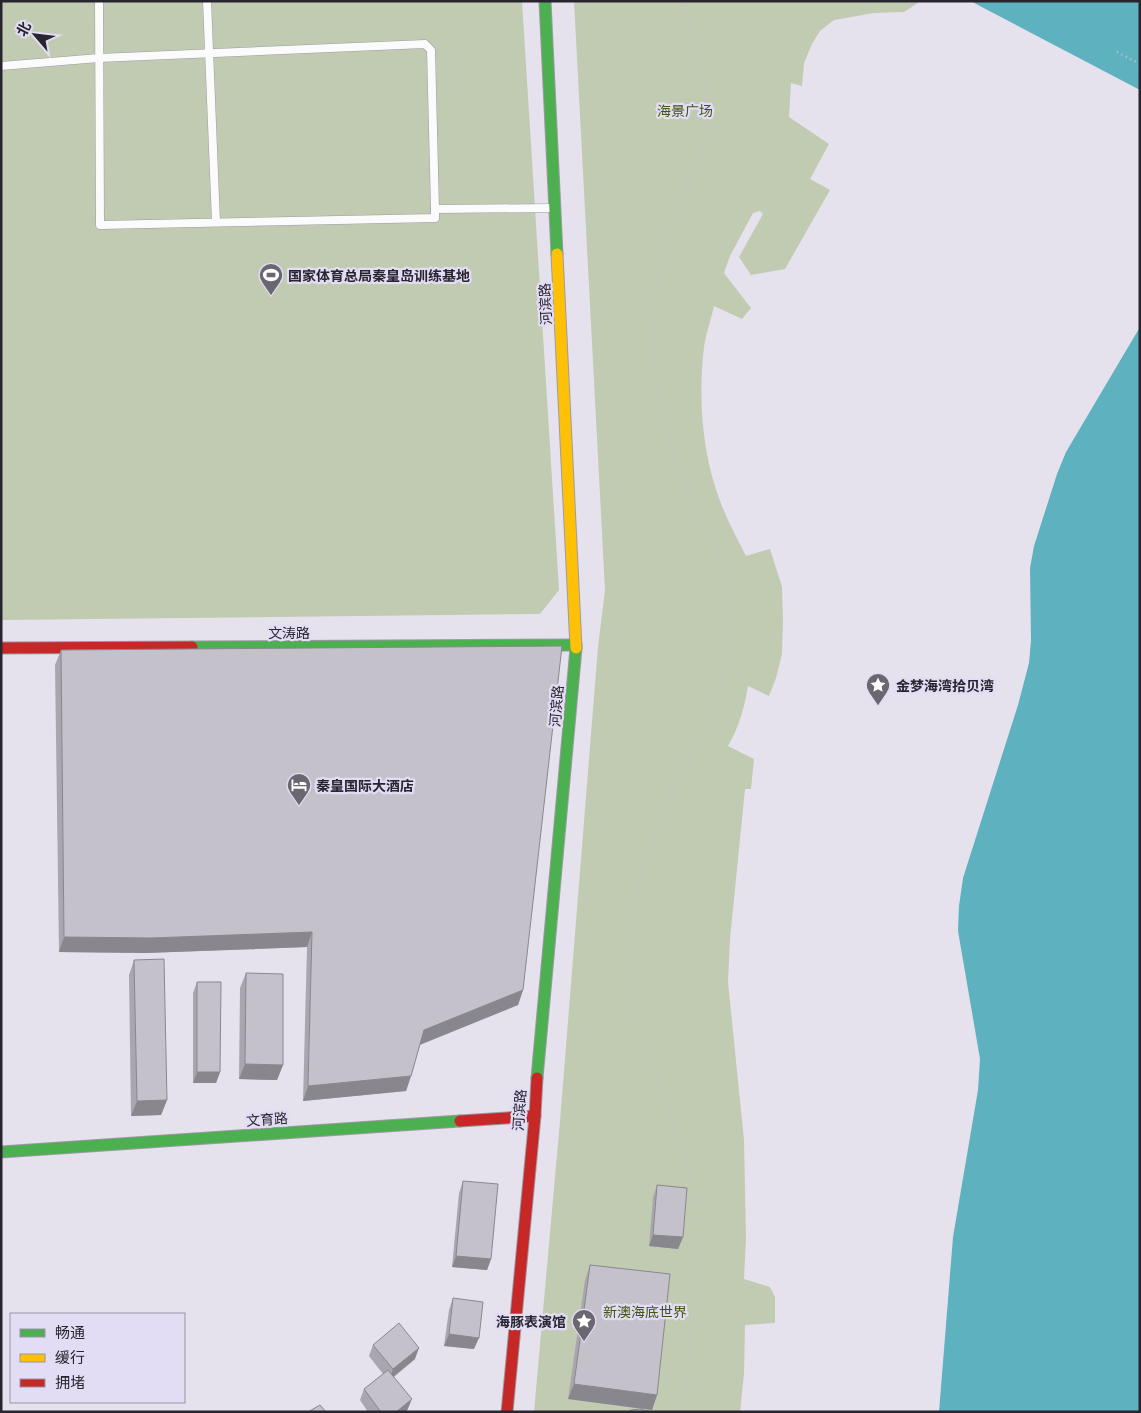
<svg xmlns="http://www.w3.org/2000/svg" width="1141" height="1413" viewBox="0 0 1141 1413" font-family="Lato,'Noto Sans SC',sans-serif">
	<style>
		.green { fill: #c0cbb1 }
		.water { fill: #5eb2c0 }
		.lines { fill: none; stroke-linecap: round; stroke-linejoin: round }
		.lane-casing { stroke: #9d9aa4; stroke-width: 9 }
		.fast-casing { stroke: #9d9aa4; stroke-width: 13 }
		.slow-casing { stroke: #9d9aa4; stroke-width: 13 }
		.jam-casing { stroke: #9d9aa4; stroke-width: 13 }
		.path { stroke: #c7c5ca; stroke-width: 2.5; stroke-dasharray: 1 4; stroke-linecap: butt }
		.lane { stroke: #fbfbfc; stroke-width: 8 }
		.fast { stroke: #4caf50; stroke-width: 11 }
		.slow { stroke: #ffc107; stroke-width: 11 }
		.jam { stroke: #c62828; stroke-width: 11 }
		.wall { fill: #a9a6af }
		.shaded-wall { fill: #89878e }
		.building { fill: #c4c1cb; stroke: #89878e }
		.labels { text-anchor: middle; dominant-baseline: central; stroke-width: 4.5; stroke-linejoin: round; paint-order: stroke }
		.park-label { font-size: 14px; fill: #415613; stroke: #e2dcf4 }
		.poi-label { font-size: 14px; font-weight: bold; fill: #28252e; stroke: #e2dcf4; text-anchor: start }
		.street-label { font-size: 14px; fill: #28252e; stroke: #e2dcf4 }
	</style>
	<rect width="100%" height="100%" fill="#e5e2ee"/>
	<g class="green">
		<path d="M1,1H522L559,590L540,614L1,620Z"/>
		<path d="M574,1H921L904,12L874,13L834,20L820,31L812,44L804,63L802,86L791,83L789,117L829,144L810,179L830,190L785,269L751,275L739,257L763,214L760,211L753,213L730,256L724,273L751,308L742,319L714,306C711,320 706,333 704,347C698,398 702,453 720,501C727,520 737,538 746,556L770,549L782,587L783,618L782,654L776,678L769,696L748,686C744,709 739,727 728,746L754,759L751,789H745L730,939L728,982L744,1140L746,1239L744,1279L770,1287L775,1297V1323L745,1325L744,1374L740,1412H534L560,1121L598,647L605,590Z"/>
	</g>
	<g class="water">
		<path d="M971,1H1140V90L978,5Z"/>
		<path d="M1140,327V1412H939L953,1237L978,1090L980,1059L958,931L959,906L963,878L1018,705L1029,663L1031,640L1030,568L1034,546L1057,474L1066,452Z"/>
	</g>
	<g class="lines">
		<g class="lane-casing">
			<g id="lane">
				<path d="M99,1L100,225L435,218V209L553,208"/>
				<path d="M207,1L216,222"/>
				<path d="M1,66L99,58L425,44L431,50L435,209"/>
			</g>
		</g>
		<g class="fast-casing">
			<g id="fast">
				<path d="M545,1L557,254"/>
				<path d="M192,647L576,645"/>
				<path d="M537,1078L576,648"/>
				<path d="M1,1152L460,1121"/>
			</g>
		</g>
		<g class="slow-casing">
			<path id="slow" d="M557,254L576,648"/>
		</g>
		<g class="jam-casing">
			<g id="jam">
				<path d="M1,648L192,647"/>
				<path d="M460,1121L535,1116"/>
				<path d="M507,1412L535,1116L537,1078"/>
			</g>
		</g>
		<g class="path">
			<path d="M679,1L690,20L711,105L698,164L670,224L652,299L655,371L674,457L727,577L733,651L710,720L670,797L642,877L629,947L632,1011L661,1084L691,1174L700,1260L685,1392L680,1412"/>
			<path d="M1117,52L1140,64"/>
		</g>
		<use href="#lane" class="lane"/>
		<use href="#fast" class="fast"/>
		<use href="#slow" class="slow"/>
		<use href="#jam" class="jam"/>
	</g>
	<g class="wall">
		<path d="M61,650L523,990L518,1005L420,1045L411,1076L406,1091L303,1101L307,947L145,953L59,952L55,665Z"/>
		<path d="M134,960L167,1100L161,1115L131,1116L129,975Z"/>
		<path d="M246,973L283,1065L277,1080L239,1079L240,988Z"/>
		<path d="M197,982L220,1072L216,1083H193V993Z"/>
		<path d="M463,1181L491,1259L487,1270L452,1267L459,1193Z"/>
		<path d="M657,1185L683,1237L678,1249L649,1246L653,1197Z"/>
		<path d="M590,1265L657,1395L652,1410L568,1399L585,1280Z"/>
		<path d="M453,1298L474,1349L444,1346L449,1310Z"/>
		<path d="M373,1345L415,1359L394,1377L407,1411L406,1412H368L360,1400L364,1389L383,1374L369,1356Z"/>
	</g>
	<g class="shaded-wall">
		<path d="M312,932L307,947L145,953L59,952L64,937Z"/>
		<path d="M523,990L518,1005L419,1045L424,1030Z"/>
		<path d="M245,1064L283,1065L277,1080L239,1079Z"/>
		<path d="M197,1072H220L216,1083H193Z"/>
		<path d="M411,1076L406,1091L303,1101L308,1086Z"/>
		<path d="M167,1100L161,1115L131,1116L137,1101Z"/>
		<path d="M653,1235L683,1237L678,1249L649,1246Z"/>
		<path d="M456,1256L491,1259L487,1270L452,1267Z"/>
		<path d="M449,1334L479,1338L474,1349L444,1346Z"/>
		<path d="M419,1348L415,1359L389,1380L393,1369Z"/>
		<path d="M574,1384L657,1395L652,1410L568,1399Z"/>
		<path d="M412,1399L407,1411L406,1412H396Z"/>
	</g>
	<g class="building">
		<path d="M562,646L523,990L424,1030L411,1076L308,1086L312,932L151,938L64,937L61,650Z"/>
		<path d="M164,959L167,1100L137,1101L134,960Z"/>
		<path d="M246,973L283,974V1065L245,1064Z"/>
		<path d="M197,982H221L220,1072H197Z"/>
		<path d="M463,1181L498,1184L491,1259L456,1256Z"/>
		<path d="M657,1185L687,1188L683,1237L653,1235Z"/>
		<path d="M590,1265L670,1274L657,1395L574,1384Z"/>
		<path d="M453,1298L483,1302L479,1338L449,1334Z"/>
		<path d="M399,1323L419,1348L393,1369L373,1345Z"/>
		<path d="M388,1370L412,1399L396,1412H381L364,1389Z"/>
		<path d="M320,1405L326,1412H308Z"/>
		<path d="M640,1409L650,1412H628L631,1410Z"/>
	</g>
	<defs>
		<g id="stadium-pin" transform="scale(1.25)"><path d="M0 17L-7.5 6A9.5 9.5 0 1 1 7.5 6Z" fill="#6a6771" stroke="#e2dcf4"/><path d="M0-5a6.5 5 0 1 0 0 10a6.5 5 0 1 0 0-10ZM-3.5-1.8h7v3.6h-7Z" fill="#fff"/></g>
		<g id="sight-pin" transform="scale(1.25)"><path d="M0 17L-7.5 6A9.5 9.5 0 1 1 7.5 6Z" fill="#6a6771" stroke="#e2dcf4"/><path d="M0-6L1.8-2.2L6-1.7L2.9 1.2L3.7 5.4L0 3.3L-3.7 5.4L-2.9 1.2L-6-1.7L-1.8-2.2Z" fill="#fff"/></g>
		<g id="hotel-pin" transform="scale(1.25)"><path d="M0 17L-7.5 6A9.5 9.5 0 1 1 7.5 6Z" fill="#6a6771" stroke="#e2dcf4"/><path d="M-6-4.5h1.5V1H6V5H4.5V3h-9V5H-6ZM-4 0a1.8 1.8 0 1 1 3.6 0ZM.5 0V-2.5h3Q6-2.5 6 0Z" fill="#fff"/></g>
	</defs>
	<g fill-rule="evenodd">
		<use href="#stadium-pin" x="271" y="275"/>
		<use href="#sight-pin" x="878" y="685"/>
		<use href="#hotel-pin" x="299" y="785"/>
		<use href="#sight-pin" x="584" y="1321"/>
	</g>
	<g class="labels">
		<g class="park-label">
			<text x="685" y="110">海景广场</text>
			<text x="645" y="1311">新澳海底世界</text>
		</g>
		<g class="poi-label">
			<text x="288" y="275">国家体育总局秦皇岛训练基地</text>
			<text x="896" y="685">金梦海湾拾贝湾</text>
			<text x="316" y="785">秦皇国际大酒店</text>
			<text x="566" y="1321" text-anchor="end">海豚表演馆</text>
		</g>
		<g class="street-label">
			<text transform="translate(545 304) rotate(-93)">河滨路</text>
			<text x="289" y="632">文涛路</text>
			<text transform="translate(556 706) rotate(-85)">河滨路</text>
			<text transform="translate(519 1110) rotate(-86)">河滨路</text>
			<text transform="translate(267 1119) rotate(-4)">文育路</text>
		</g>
	</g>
	<rect width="1141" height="1413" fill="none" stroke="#28252e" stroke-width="5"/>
	<rect x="10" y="1313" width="175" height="90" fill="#e2dcf4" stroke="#9893a5"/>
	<rect x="20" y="1329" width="25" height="8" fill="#4caf50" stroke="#9893a5"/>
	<text x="55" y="1338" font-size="15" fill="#28252e">畅通</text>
	<rect x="20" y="1354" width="25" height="8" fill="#ffc107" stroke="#9893a5"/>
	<text x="55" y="1363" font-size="15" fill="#28252e">缓行</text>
	<rect x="20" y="1379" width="25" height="8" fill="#c62828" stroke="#9893a5"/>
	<text x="55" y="1388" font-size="15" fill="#28252e">拥堵</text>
	<g transform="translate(35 35) rotate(298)" stroke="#e2dcf4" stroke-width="4" paint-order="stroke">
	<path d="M0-4L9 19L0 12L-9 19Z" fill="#28252e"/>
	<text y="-8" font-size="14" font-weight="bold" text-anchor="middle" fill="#28252e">北</text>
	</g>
</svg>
